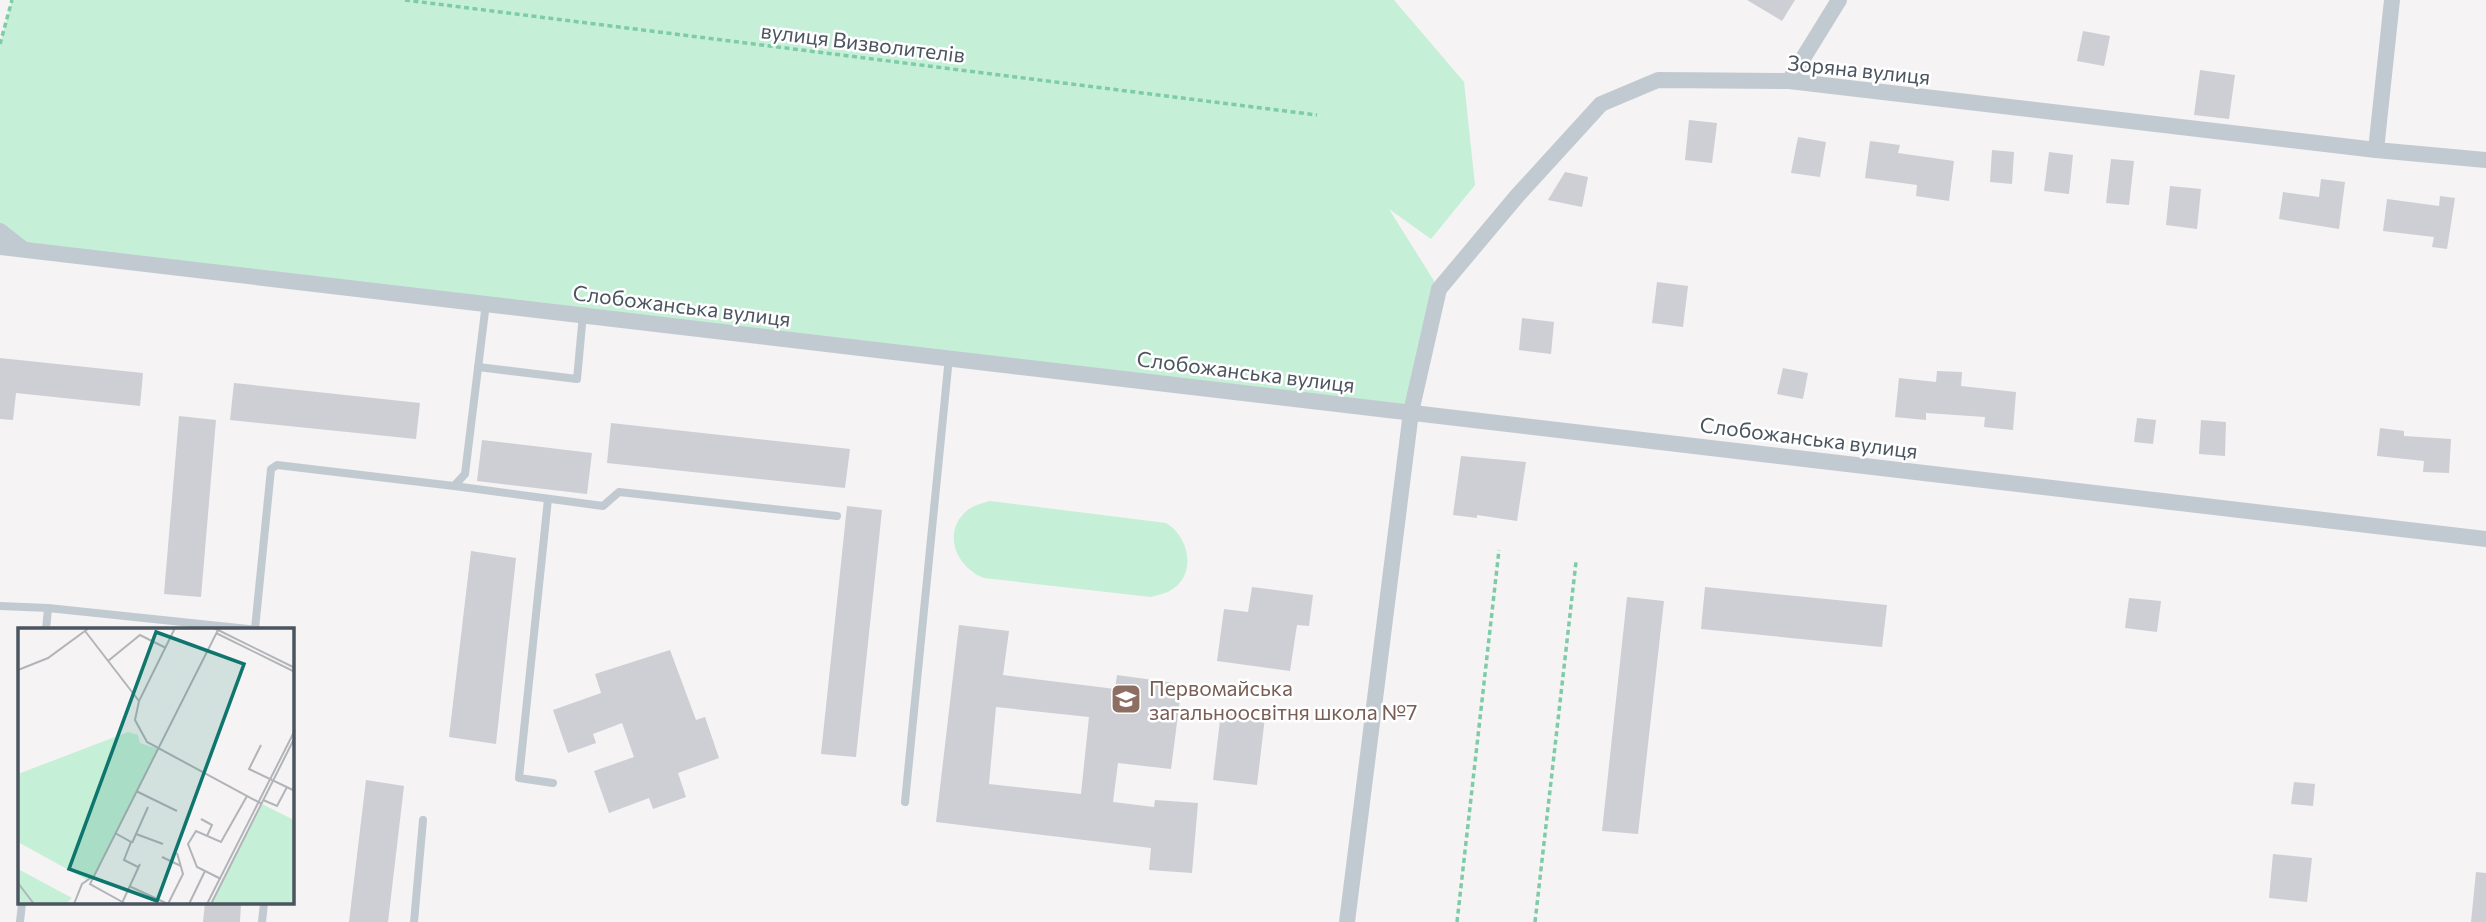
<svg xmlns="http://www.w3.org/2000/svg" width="2486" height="922" viewBox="0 0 2486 922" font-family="Commissioner,sans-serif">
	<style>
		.green { fill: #c5efd6 }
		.building { fill: #cdcfd5; fill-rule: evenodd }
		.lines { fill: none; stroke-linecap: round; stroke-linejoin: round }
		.path { stroke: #7ecca7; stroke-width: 3.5; stroke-dasharray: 5 3.5; stroke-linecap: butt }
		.service { stroke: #c2cad1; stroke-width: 8 }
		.minor { stroke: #c2cad1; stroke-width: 16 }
		.labels { text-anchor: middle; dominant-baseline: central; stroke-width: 5; stroke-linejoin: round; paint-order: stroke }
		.street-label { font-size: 21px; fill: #4b5560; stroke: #fff }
		.education-label { font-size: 21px; fill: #785e54; stroke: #fff; text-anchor: start }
		.inset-road { fill: none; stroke: #b1b4b8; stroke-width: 2 }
		.view { fill: #0f766e; fill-opacity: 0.15; stroke: #0f766e; stroke-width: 3.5 }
		.inset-edge { fill: none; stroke: #4b5560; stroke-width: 3.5 }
	</style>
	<rect width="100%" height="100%" fill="#f5f3f3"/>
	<g class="green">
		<path d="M12,0H1394L1464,82L1475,185L1431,239L1389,209L1439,289L1411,412L23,250L0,231V44Z"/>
		<path d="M990,501L1166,523C1190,537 1198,577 1168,592C1163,594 1157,595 1151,597L984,578C955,567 941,530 969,509C975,505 983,503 990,501Z"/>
	</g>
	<g class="building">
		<path d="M1747,0H1795L1782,21Z"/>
		<path d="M2083,31L2110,36L2104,66L2077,61Z"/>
		<path d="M2200,70L2235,75L2229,119L2194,115Z"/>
		<path d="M1689,120L1717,123L1712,163L1685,160Z"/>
		<path d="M1798,137L1826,142L1820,177L1791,173Z"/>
		<path d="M1870,141L1900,145L1898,153L1954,161L1949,201L1916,196L1917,185L1865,178Z"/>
		<path d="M1992,150L2014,152L2012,184L1990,182Z"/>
		<path d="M2049,152L2073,155L2069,194L2044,191Z"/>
		<path d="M2111,159L2134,161L2129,205L2106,203Z"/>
		<path d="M1565,172L1588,177L1582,207L1548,200Z"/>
		<path d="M2321,179L2345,182L2339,229L2279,219L2283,192L2319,197Z"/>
		<path d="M2170,186L2201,189L2197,229L2166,225Z"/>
		<path d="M2440,196L2455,198L2447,249L2432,247L2434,237L2383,231L2387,199L2439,206Z"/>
		<path d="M1657,282L1688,286L1683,327L1652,323Z"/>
		<path d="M1522,318L1554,322L1551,354L1519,350Z"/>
		<path d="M0,358L143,373L140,406L16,393L13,420L0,419Z"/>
		<path d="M1783,368L1808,373L1803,399L1777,394Z"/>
		<path d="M1937,371L1962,372L1961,386L2016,392L2013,430L1984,427L1985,417L1926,413V420L1895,417L1899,378L1936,382Z"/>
		<path d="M234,383L420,403L416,439L230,420Z"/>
		<path d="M179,416L216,420L201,597L164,594Z"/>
		<path d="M2137,418L2156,420L2153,444L2134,442Z"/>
		<path d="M2201,420L2226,422L2225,456L2199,454Z"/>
		<path d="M611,423L850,449L845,488L607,463Z"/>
		<path d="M2380,428L2404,431V436L2451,439L2449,473L2423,472L2424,461L2377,456Z"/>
		<path d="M482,440L592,453L587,494L477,481Z"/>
		<path d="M1461,456L1526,462L1517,521L1477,515V518L1453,515Z"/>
		<path d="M847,506L882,510L856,757L821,754Z"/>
		<path d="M471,551L516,558L496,744L449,737Z"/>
		<path d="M1252,587L1313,595L1309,626L1297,625L1290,671L1217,661L1224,609L1248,612Z"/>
		<path d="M1705,587L1887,605L1882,647L1701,629Z"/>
		<path d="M1627,597L1664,601L1638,834L1602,831Z"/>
		<path d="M2129,598L2161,601L2157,632L2125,628Z"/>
		<path d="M959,625L1009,631L1003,675L1115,689L1117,675L1182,684L1171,769L1118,763L1113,802L1154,807L1155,800L1198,803L1192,873L1149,870L1151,848L936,822ZM996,707L1089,717L1081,794L989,784Z"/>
		<path d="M670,650L696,720L705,717L719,758L678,773L686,797L653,809L649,798L609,813L594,771L634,757L622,723L593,734L596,743L568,753L553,710L601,693L595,674Z"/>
		<path d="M1221,712L1265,717L1257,785L1213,780Z"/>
		<path d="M366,780L404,786L388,922H349Z"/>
		<path d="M2294,782L2315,784L2313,806L2291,804Z"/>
		<path d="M2273,854L2312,858L2307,902L2269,898Z"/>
		<path d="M2476,872L2486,873V922H2471Z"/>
		<path d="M205,903H241L240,922H203Z"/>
	</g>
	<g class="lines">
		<g class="path">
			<path d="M405,0L1317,115"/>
			<path d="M0,44L12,0"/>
			<path d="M1457,922L1499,550"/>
			<path d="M1535,922L1576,562"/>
		</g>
		<g class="service">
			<path d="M478,367L577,379L583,314"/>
			<path d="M454,486L603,506L619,492L837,516"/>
			<path d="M548,499L519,778L553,783"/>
			<path d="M0,606L48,608L258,630"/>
			<path d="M255,629L271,469L277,465L454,486L465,474L486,303"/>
			<path d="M46,630L48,608"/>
			<path d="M905,802L949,357"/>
			<path d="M20,922L22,903"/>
			<path d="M262,922L264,903"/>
			<path d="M414,922L423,820"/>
		</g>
		<g class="minor">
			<path d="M1789,81L1839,0"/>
			<path d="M2376,150L2392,0"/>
			<path d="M0,231L23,249"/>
			<path d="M0,247L2486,539"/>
			<path d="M1347,922L1411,412L1439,289L1517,196L1601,104L1658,80L1789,81L2376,150L2486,160"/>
		</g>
	</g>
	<defs>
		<g id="school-square" transform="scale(1.575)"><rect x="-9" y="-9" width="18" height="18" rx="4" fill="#8d6e63" stroke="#fff"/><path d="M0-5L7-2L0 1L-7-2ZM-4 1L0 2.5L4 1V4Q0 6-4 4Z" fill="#fff"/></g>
	</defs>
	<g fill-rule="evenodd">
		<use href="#school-square" x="1126" y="699"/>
	</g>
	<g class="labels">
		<g class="street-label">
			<text transform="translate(863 42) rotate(7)">вулиця Визволителів</text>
			<text transform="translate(1859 69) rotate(6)">Зоряна вулиця</text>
			<text transform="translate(682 305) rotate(7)">Слобожанська вулиця</text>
			<text transform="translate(1246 371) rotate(7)">Слобожанська вулиця</text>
			<text transform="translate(1809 437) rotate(7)">Слобожанська вулиця</text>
		</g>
		<g class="education-label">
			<text x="1149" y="687">Первомайська<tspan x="1149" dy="24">загальноосвітня школа №7</tspan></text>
		</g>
	</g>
	<g transform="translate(18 628)">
		<rect width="276" height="276" fill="#f5f3f3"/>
		<path d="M110,104L120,107L122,115L140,121L76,248L69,252L0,214V146ZM244,176L276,192V276H193ZM0,241L54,270L48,276H4L0,271Z" fill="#c5efd6"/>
		<path class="inset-road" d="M157,0L121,73L117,92L129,114L244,176M196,0L277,40M67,3L121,73M198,5L277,44M90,33L122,7L148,20M0,42L30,30L71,0M243,117L231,141L277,163M118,163L159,183M245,172L259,178L269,159M183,191L194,197L189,208M97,205L113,214L106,232L120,239M118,206L145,216M114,215L130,179M144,229L163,238M203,251L179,239L170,216L178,203L203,214L229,168M0,255L16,276M111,258L150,276M104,275L122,236M56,276L64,256L74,249M108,276L72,256L201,0M150,276L165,246L159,225M171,276L187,243M189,276L277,102M193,276L277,109"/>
		<path class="view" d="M138,4L226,36L139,273L51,241Z"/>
		<rect width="276" height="276" class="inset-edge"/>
	</g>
</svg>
